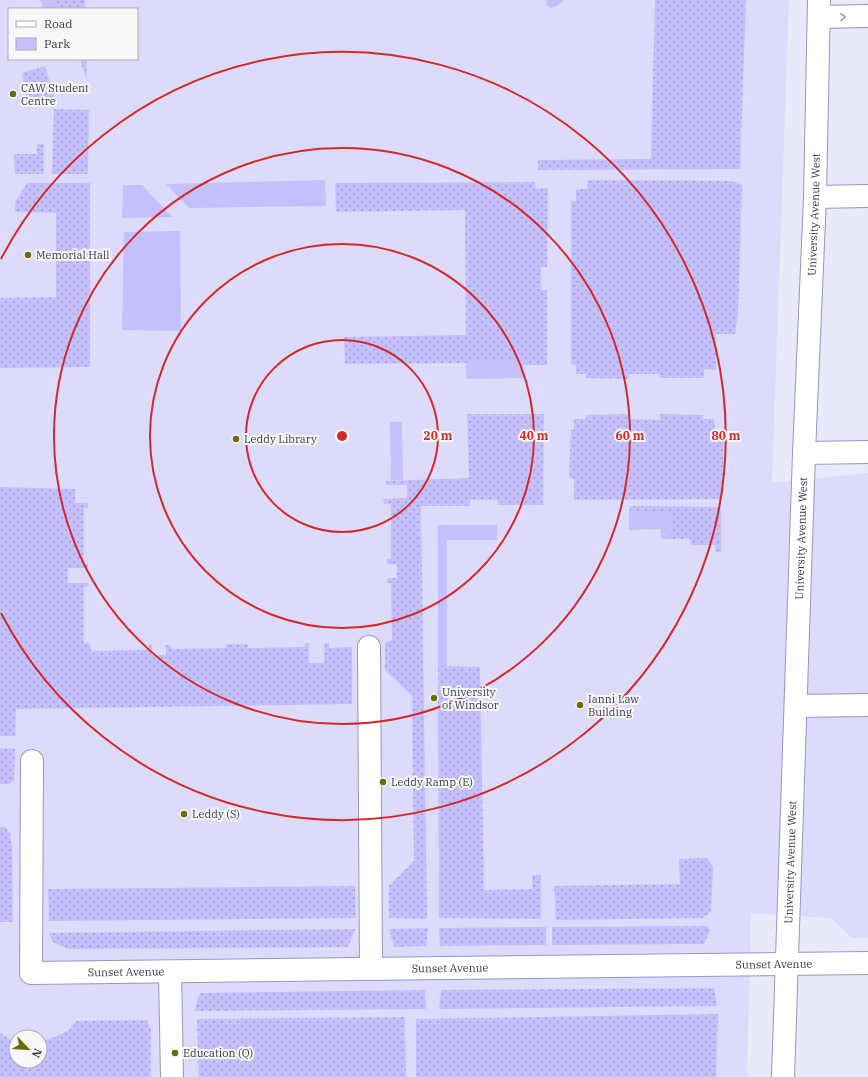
<svg xmlns="http://www.w3.org/2000/svg" width="868" height="1077" font-family="'IBM Plex Serif',serif">
<style>
.built{fill:#dcdbfb;fill-rule:evenodd}
.grass{fill:url(#grass-dots)}
.green{fill:#c4c0fe}
.lines{fill:none;stroke-linecap:round;stroke-linejoin:round}
.minor-casing{stroke:#9895c0;stroke-width:24}
.major-casing{stroke:#9895c0;stroke-width:24}
.minor{stroke:#fff;stroke-width:22}
.major{stroke:#fff;stroke-width:22}
.oneway{stroke:#9c9ca4}
.ring{fill:none;stroke:#d62828;stroke-width:2}
.poi-dot{fill:#6e6b06;stroke:#f8f8f8;stroke-width:1.5}
.labels{text-anchor:middle;dominant-baseline:central;stroke-width:4;stroke-linejoin:round;paint-order:stroke}
.poi-label{font-size:11px;fill:#39384a;stroke:#f8f8f8;text-anchor:start}
.street-label{font-size:11px;fill:#39384a;stroke:#f8f8f8}
.centre{fill:#d62828;stroke:#f8f8f8;stroke-width:2}
.ring-label{font-size:12px;text-anchor:middle;font-weight:bold;fill:#d62828;stroke:#f8f8f8;stroke-width:4;stroke-linejoin:round;paint-order:stroke}
</style>
<defs>
<pattern id="grass-dots" width="8" height="8" patternUnits="userSpaceOnUse"><rect width="8" height="8" fill="#c4c0fe"/><path d="M2 2h.1M6 6h.1" fill="none" stroke="#a09dd0" stroke-width="1.8" stroke-linecap="round"/></pattern>
</defs>
<rect width="100%" height="100%" fill="#e9e9fc"/>
<path class="built" d="M 0,0 L 789,0 L 772,483 L 868,473 L 868,938 L 852,938 L 831,918 L 751,913 L 747,1077 L 0,1077 ZM 9,9 L 137,9 L 137,59 L 9,59 ZM 16,1037 L 40,1037 L 40,1061 L 16,1061 Z"/>
<path class="grass" d="M 52,0 L 85,0 L 85,9 L 58,9 Z
M 655,0 L 746,0 L 740,169 L 538,170 L 538,160 L 651,159 Z
M 80,59 L 86,59 L 87,80 Z
M 45,66 L 55,99 L 27,101 L 22,73 Z
M 54,109 L 89,110 L 88,174 L 52,174 Z
M 37,144 L 44,144 L 44,174 L 15,174 L 14,154 L 37,154 Z
M 588,180 L 732,181 L 742,185 L 738,314 L 735,334 L 716,334 L 716,370 L 704,369 L 704,378 L 660,378 L 659,374 L 629,374 L 629,379 L 586,378 L 586,374 L 576,374 L 576,365 L 571,364 L 571,200 L 576,201 L 576,189 L 587,189 Z
M 535,182 L 536,189 L 548,188 L 547,267 L 541,267 L 541,290 L 547,290 L 547,365 L 523,365 L 523,360 L 466,360 L 466,363 L 345,364 L 344,337 L 466,335 L 465,210 L 336,212 L 335,183 Z
M 27,183 L 90,183 L 90,367 L 0,368 L 0,298 L 56,297 L 56,213 L 15,212 L 15,202 Z
M 467,414 L 544,414 L 543,505 L 498,505 L 498,500 L 470,500 L 469,506 L 421,506 L 427,919 L 389,918 L 389,886 L 414,861 L 412,696 L 385,670 L 385,643 L 392,640 L 391,583 L 387,583 L 387,578 L 397,578 L 397,565 L 387,564 L 387,559 L 391,559 L 391,504 L 384,504 L 383,499 L 407,498 L 407,485 L 386,485 L 386,481 L 469,478 Z
M 630,414 L 629,419 L 660,420 L 660,414 L 703,415 L 703,419 L 714,419 L 715,432 L 724,433 L 722,499 L 574,500 L 574,479 L 569,478 L 571,430 L 574,430 L 574,419 L 586,419 L 586,415 Z
M 0,487 L 75,489 L 75,503 L 88,503 L 88,508 L 84,508 L 84,564 L 88,564 L 88,568 L 68,568 L 68,583 L 88,583 L 89,586 L 84,587 L 84,643 L 88,643 L 91,647 L 91,651 L 148,650 L 149,645 L 152,645 L 152,655 L 166,655 L 166,645 L 171,645 L 171,649 L 226,648 L 227,644 L 248,644 L 248,648 L 304,647 L 305,643 L 309,643 L 309,663 L 324,663 L 324,643 L 329,643 L 329,648 L 352,647 L 352,704 L 16,709 L 15,736 L 0,736 Z
M 630,506 L 721,507 L 721,552 L 715,552 L 715,545 L 691,545 L 690,539 L 670,539 L 671,514 L 629,513 Z
M 438,666 L 480,667 L 484,890 L 533,889 L 532,875 L 541,875 L 541,919 L 439,918 Z
M 0,748 L 15,749 L 14,780 L 9,784 L 0,784 Z
M 0,827 L 5,827 L 10,833 L 12,847 L 13,922 L 0,922 Z
M 707,858 L 713,867 L 711,911 L 703,918 L 556,920 L 554,886 L 680,884 L 679,859 Z
M 355,886 L 356,918 L 49,921 L 48,889 Z
M 707,926 L 710,930 L 704,944 L 552,945 L 552,927 Z
M 546,927 L 546,945 L 440,946 L 439,928 Z
M 428,928 L 426,946 L 394,947 L 389,929 Z
M 355,929 L 348,947 L 68,949 L 53,942 L 49,933 Z
M 714,988 L 717,1006 L 439,1009 L 441,990 Z
M 425,990 L 426,1009 L 194,1011 L 200,993 Z
M 718,1014 L 716,1077 L 416,1077 L 416,1019 Z
M 405,1017 L 406,1077 L 199,1077 L 197,1019 Z
M 147,1020 L 151,1029 L 151,1077 L 0,1077 L 0,1033 L 11,1040 L 16,1041 L 16,1061 L 40,1061 L 40,1042 L 55,1037 L 68,1031 L 76,1021 Z"/>
<path class="green" d="M 40,0 L 52,0 L 58,9 L 41,9 L 42,5 Z
M 547,0 L 564,0 L 557,6 L 551,8 L 546,5 Z
M 325,180 L 326,206 L 189,208 L 166,184 Z
M 123,185 L 142,185 L 172,217 L 122,218 Z
M 180,231 L 181,331 L 122,330 L 124,232 Z
M 466,360 L 523,360 L 523,378 L 466,379 Z
M 390,422 L 402,422 L 403,480 L 391,480 Z
M 629,513 L 671,514 L 670,539 L 661,539 L 661,529 L 629,530 Z
M 438,525 L 497,525 L 497,540 L 447,540 L 447,666 L 438,666 Z"/>
<g class="lines">
<defs>
<g id="minor">
<path d="M 819,17 L 868,16"/>
<path d="M 815,197 L 868,196"/>
<path d="M 804,453 L 868,452"/>
<path d="M 369,647 L 371,969"/>
<path d="M 796,706 L 868,705"/>
<path id="s1" d="M 32,761 L 31,973 L 868,963"/>
<path d="M 170,972 L 172,1077"/>
</g>
<g id="major">
<path id="s2" d="M 783,1077 L 804,453 L 815,197 L 819,0"/>
</g>
</defs>
<use href="#minor" class="minor-casing"/>
<use href="#major" class="major-casing"/>
<use href="#minor" class="minor"/>
<use href="#major" class="major"/>
</g>
<defs><path id="oneway-chevron" d="M-2-3.5L2.5 0L-2 3.5" fill="none" stroke-width="1.6" stroke-linecap="round" stroke-linejoin="round"/></defs>
<use class="oneway" href="#oneway-chevron" transform="translate(843 17) rotate(-1)"/>
<g class="ring">
<circle cx="342" cy="436" r="96"/>
<circle cx="342" cy="436" r="192"/>
<circle cx="342" cy="436" r="288"/>
<path d="M1 259A384 384 0 1 1 1 613"/>
</g>
<g class="poi-dot">
<circle cx="13" cy="94" r="4"/>
<circle cx="28" cy="255" r="4"/>
<circle cx="236" cy="439" r="4"/>
<circle cx="434" cy="698" r="4"/>
<circle cx="580" cy="705" r="4"/>
<circle cx="383" cy="782" r="4"/>
<circle cx="184" cy="814" r="4"/>
<circle cx="175" cy="1053" r="4"/>
</g>
<g class="labels">
<g class="poi-label">
<text x="21" y="88">CAW Student<tspan x="21" dy="13">Centre</tspan></text>
<text x="36" y="255">Memorial Hall</text>
<text x="244" y="439">Leddy Library</text>
<text x="442" y="692">University<tspan x="442" dy="13">of Windsor</tspan></text>
<text x="588" y="699">Ianni Law<tspan x="588" dy="13">Building</tspan></text>
<text x="391" y="782">Leddy Ramp (E)</text>
<text x="192" y="814">Leddy (S)</text>
<text x="183" y="1053">Education (Q)</text>
</g>
<g class="street-label">
<text stroke="none"><textPath href="#s2" startOffset="863">University Avenue West</textPath></text>
<text stroke="none"><textPath href="#s2" startOffset="539">University Avenue West</textPath></text>
<text stroke="none"><textPath href="#s2" startOffset="215">University Avenue West</textPath></text>
<text stroke="none"><textPath href="#s1" startOffset="955">Sunset Avenue</textPath></text>
<text stroke="none"><textPath href="#s1" startOffset="631">Sunset Avenue</textPath></text>
<text stroke="none"><textPath href="#s1" startOffset="307">Sunset Avenue</textPath></text>
</g>
</g>
<circle cx="342" cy="436" r="6" class="centre"/>
<g class="ring-label">
<text x="438" y="440">20 m</text>
<text x="534" y="440">40 m</text>
<text x="630" y="440">60 m</text>
<text x="726" y="440">80 m</text>
</g>
<rect x="8" y="8" width="130" height="52" fill="#f8f8f8" stroke="#acabb2"/>
<rect x="16" y="21" width="20" height="6" fill="#ffffff" stroke="#acabb2"/>
<text x="44" y="28" font-size="12" fill="#39384a">Road</text>
<rect x="16" y="38" width="20" height="12" fill="#c4c0fe" stroke="#acabb2"/>
<text x="44" y="48" font-size="12" fill="#39384a">Park</text>
<g transform="translate(28 1049) rotate(115)"><circle r="19" fill="#f8f8f8" stroke="#acabb2"/>
<path d="M0-3L7 15L0 10L-7 15Z" fill="#6e6b06"/>
<text y="-6" font-size="11" font-weight="bold" text-anchor="middle" fill="#39384a">N</text>
</g>
</svg>
